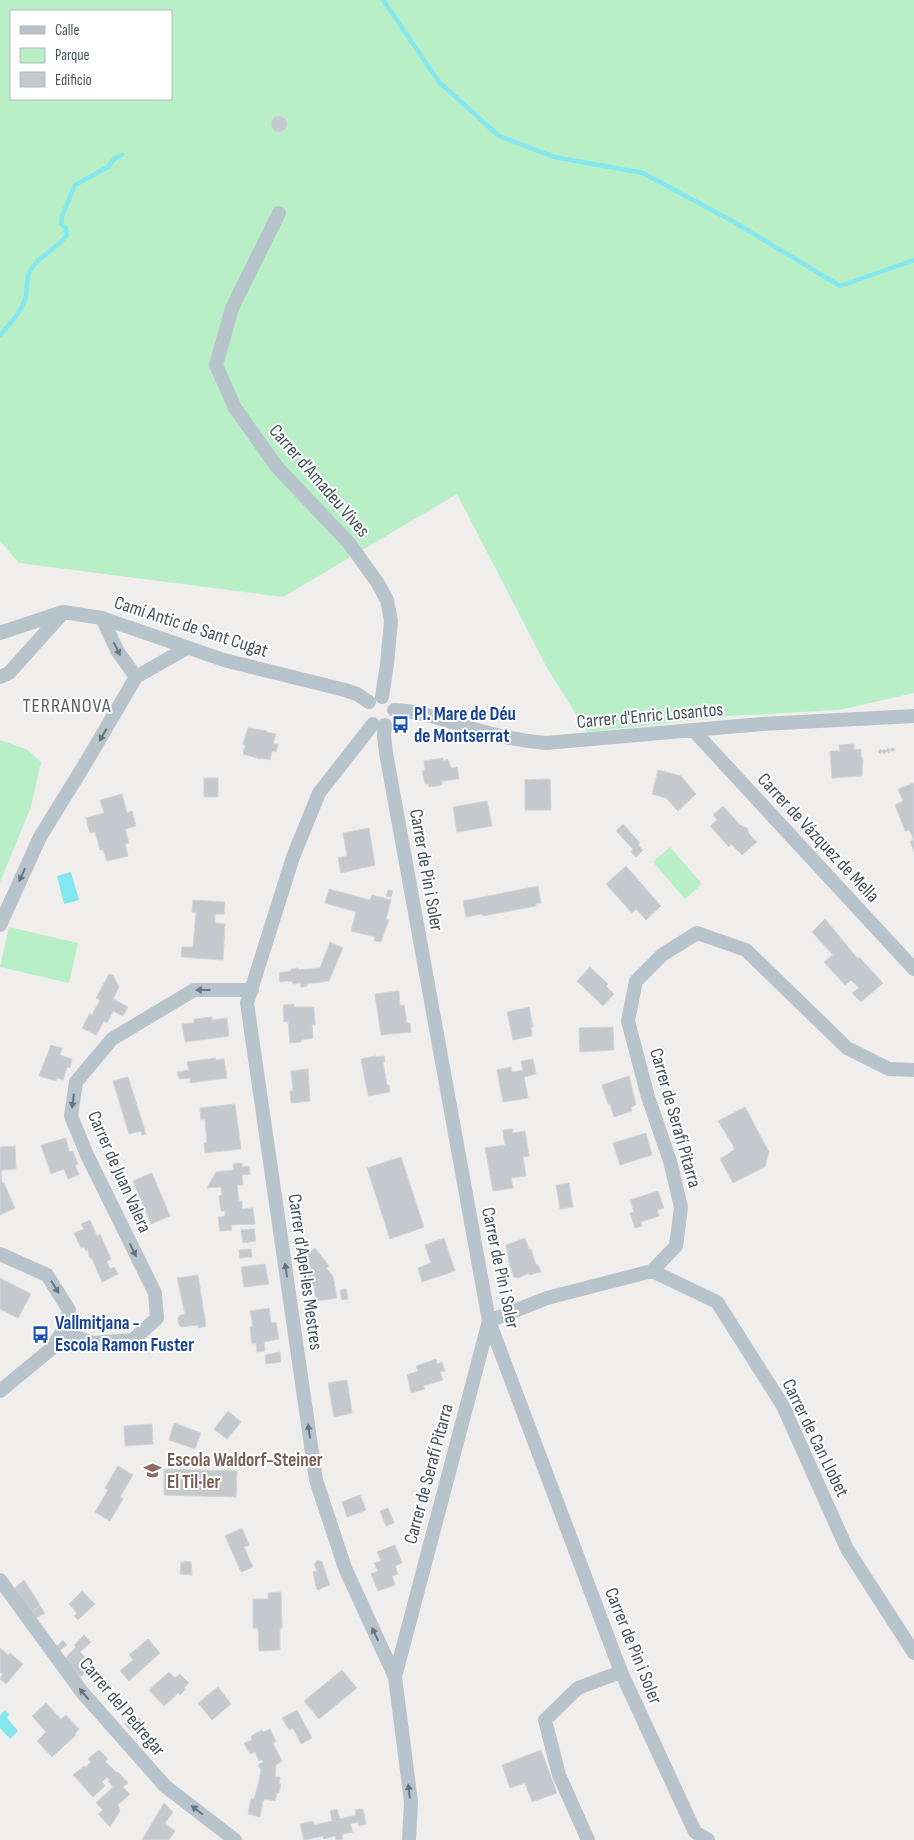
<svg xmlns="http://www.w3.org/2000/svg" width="914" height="1840" font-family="'Sofia Sans Condensed',sans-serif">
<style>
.green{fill:#b9efc6;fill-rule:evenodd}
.water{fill:#85e7ee}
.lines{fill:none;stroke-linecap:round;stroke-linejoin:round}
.stream{stroke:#85e7ee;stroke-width:4.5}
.building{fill:#c4c9cd;stroke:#d1d4d9}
.minor{stroke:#b8c4cb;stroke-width:14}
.oneway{fill:#68757d}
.labels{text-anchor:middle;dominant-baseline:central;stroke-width:4;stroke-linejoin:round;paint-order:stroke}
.street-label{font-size:19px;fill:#45535b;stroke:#fff}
.transit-label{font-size:19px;font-weight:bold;fill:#164399;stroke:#fff;text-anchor:start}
.education-label{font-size:19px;font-weight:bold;fill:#785e54;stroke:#fff;text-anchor:start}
.neighbourhood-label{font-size:20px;letter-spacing:1px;fill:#595f62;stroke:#fff}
</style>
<rect width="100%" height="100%" fill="#f0eded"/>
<path class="green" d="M 0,0 L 914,0 L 914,693 L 839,710 L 730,716 L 587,732 L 546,666 L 457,494 L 283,597 L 19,563 L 0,541 ZM 11,11 L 171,11 L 171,99 L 11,99 Z
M 0,740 L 26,749 L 41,762 L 31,807 L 0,882 Z
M 670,847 L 702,884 L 685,899 L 653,862 Z
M 9,927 L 78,943 L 69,983 L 0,967 Z"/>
<path class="water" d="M 71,872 L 79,900 L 64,904 L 57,876 Z
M 5,1710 L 9,1714 L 7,1718 L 18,1731 L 10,1739 L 0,1728 L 0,1715 Z"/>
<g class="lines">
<path class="stream" d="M 383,0 L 439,82 L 499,136 L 554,157 L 643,173 L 734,222 L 840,286 L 914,260
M 0,335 C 10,323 22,312 26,296 C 27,289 26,280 29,273 C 37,256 56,250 67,235 L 66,228 L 61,224 L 62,216 L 75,185 L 108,167 L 115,158 L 122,155"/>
</g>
<path class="building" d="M271 124a8 8 0 1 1 16 0a8 8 0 1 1-16 0Z
M 248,728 L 267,731 L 266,732 L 276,734 L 273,744 L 278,744 L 276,752 L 272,751 L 270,760 L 261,758 L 260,759 L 243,754 L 245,745 L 243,744 Z
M 854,744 L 854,750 L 861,749 L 861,757 L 863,758 L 862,776 L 832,778 L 830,751 L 840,751 L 839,745 Z
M 888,748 L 891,750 L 892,748 L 895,749 L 893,752 L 890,750 L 889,753 L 886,751 L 884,754 L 882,751 L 880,754 L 878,752 L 880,749 L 882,751 L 884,749 L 886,751 Z
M 443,758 L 444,761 L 447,759 L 449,762 L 451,768 L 457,767 L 459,779 L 442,781 L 442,785 L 429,787 L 428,784 L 425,784 L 422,771 L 425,770 L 424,761 Z
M 658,770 L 681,776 L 696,794 L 678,811 L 666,798 L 652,794 Z
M 204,778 L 218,778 L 218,797 L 204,797 Z
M 550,779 L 551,810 L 525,810 L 525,780 Z
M 914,783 L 914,840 L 909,830 L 905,831 L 895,805 L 903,801 L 898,789 Z
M 122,794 L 127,813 L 132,811 L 136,826 L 125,829 L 129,843 L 125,844 L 128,856 L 107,861 L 103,850 L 100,850 L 95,832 L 90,833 L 86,818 L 104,813 L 100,800 Z
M 487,801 L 492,826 L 457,832 L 453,807 Z
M 723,806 L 740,825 L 747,828 L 749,834 L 757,842 L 742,855 L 731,844 L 729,847 L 710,826 L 717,820 L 713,815 Z
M 623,824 L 640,843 L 638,845 L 643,850 L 636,857 L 631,852 L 633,849 L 616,831 Z
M 369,828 L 375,865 L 341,873 L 338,858 L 347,856 L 343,833 Z
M 914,840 L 914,852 L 910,841 Z
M 626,866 L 661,906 L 646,920 L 636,909 L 632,913 L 606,884 Z
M 538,886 L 541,903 L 535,904 L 536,906 L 483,916 L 482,914 L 466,917 L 463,901 Z
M 329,889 L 370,900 L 372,895 L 391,900 L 386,919 L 389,920 L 381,942 L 374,941 L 375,937 L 351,931 L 356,912 L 325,903 Z
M 388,890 L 393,891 L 391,897 L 386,896 Z
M 193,900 L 225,902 L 224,914 L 215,914 L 215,923 L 225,924 L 223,960 L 181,957 L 182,947 L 193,947 L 196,912 L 192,912 Z
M 825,919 L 858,959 L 859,957 L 883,983 L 861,1002 L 852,993 L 859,988 L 851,980 L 845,985 L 824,962 L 833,955 L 812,932 Z
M 330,942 L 343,948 L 329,981 L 307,984 L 307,986 L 301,987 L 300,983 L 293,984 L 292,981 L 280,982 L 279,973 L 291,971 L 291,969 L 298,968 L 299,970 L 320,968 Z
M 590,967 L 608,984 L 606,986 L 614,994 L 603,1006 L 577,981 Z
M 109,974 L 113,975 L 119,987 L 113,999 L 128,1007 L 123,1016 L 113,1011 L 107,1023 L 104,1021 L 96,1035 L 82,1028 L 90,1013 L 92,1015 L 100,1000 L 96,998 Z
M 399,991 L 400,1006 L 404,1005 L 407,1023 L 410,1023 L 411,1032 L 381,1035 L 375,994 Z
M 294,1004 L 294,1007 L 314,1007 L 315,1025 L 312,1025 L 313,1038 L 301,1040 L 301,1042 L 290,1043 L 288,1021 L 284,1022 L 283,1005 Z
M 529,1007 L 533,1027 L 531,1027 L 532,1036 L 513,1040 L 507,1012 Z
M 212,1017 L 212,1020 L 227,1018 L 229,1036 L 185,1042 L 182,1024 L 194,1023 L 194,1019 Z
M 613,1027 L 614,1050 L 580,1052 L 579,1028 Z
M 51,1045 L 62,1048 L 60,1055 L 72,1059 L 70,1068 L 67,1067 L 63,1080 L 57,1078 L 56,1081 L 39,1076 Z
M 376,1056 L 376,1057 L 384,1056 L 385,1062 L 383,1062 L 387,1085 L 389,1085 L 390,1092 L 368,1096 L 361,1059 Z
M 215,1058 L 216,1060 L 224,1059 L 227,1078 L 190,1083 L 190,1078 L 179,1079 L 177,1072 L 189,1070 L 187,1062 Z
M 533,1059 L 536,1074 L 524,1077 L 528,1098 L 503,1102 L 497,1070 L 511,1067 L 512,1072 L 523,1070 L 521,1061 Z
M 308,1069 L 310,1101 L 291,1103 L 290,1091 L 293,1091 L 291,1071 Z
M 629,1076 L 636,1105 L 631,1107 L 632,1111 L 614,1117 L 610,1104 L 608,1104 L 602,1085 Z
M 128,1077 L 146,1134 L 142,1135 L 141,1131 L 129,1134 L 113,1081 Z
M 235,1104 L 241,1149 L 205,1153 L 204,1143 L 207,1142 L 205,1119 L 201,1120 L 200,1108 Z
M 745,1107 L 769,1152 L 765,1167 L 733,1183 L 720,1159 L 734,1150 L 734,1147 L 718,1121 Z
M 512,1129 L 513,1133 L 525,1131 L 529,1156 L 523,1157 L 526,1176 L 511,1178 L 513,1188 L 493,1191 L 485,1148 L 505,1145 L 503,1130 Z
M 646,1133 L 652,1155 L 620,1165 L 613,1143 Z
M 66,1138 L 69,1152 L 73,1151 L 78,1164 L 75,1165 L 79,1175 L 68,1179 L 64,1169 L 51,1174 L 41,1145 Z
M 15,1146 L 16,1169 L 1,1170 L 2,1183 L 4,1183 L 15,1208 L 0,1215 L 0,1147 Z
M 401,1157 L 424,1227 L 390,1239 L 367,1168 Z
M 242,1163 L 242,1167 L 249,1166 L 250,1174 L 242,1175 L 243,1185 L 237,1185 L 239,1201 L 242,1201 L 242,1209 L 253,1208 L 255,1224 L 231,1225 L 232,1230 L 220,1231 L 218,1217 L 225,1216 L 225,1211 L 221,1211 L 219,1196 L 222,1195 L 221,1187 L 207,1188 L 216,1172 L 234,1170 L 233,1164 Z
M 152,1173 L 170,1216 L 151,1224 L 133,1181 Z
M 569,1183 L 573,1207 L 560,1209 L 556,1185 Z
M 658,1191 L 664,1208 L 657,1210 L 659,1216 L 641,1222 L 642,1226 L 635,1228 L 630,1213 L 634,1212 L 630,1200 Z
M 90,1220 L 97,1236 L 100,1234 L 111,1259 L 107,1261 L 110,1269 L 114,1267 L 118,1274 L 102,1282 L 92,1259 L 89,1257 L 88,1250 L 86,1251 L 84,1247 L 81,1248 L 74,1233 L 84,1229 L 81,1224 Z
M 254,1229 L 256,1241 L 243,1243 L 241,1230 Z
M 444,1238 L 455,1271 L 422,1282 L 418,1268 L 431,1263 L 425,1245 Z
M 525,1238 L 529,1250 L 531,1249 L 536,1265 L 538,1264 L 541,1272 L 529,1275 L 529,1273 L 519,1278 L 514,1277 L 508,1260 L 509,1260 L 506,1245 Z
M 315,1248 L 329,1266 L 326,1268 L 333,1276 L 337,1298 L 316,1301 L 314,1286 L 305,1276 L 310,1272 L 300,1260 Z
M 251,1249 L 252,1257 L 240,1258 L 239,1250 Z
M 265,1264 L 269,1284 L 244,1287 L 241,1267 Z
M 198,1275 L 206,1326 L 198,1328 L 198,1325 L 181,1327 L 178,1323 L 178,1318 L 180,1315 L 185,1314 L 177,1278 Z
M 0,1278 L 31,1294 L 18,1318 L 0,1309 Z
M 346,1289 L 348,1299 L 342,1300 L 340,1290 Z
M 269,1308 L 271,1323 L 276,1322 L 279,1339 L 264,1342 L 265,1351 L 257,1352 L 256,1343 L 252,1344 L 250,1327 L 253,1326 L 250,1311 Z
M 280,1352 L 281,1362 L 266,1364 L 265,1355 Z
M 436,1359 L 437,1364 L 442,1362 L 445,1371 L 440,1372 L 443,1380 L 423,1386 L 425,1389 L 411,1393 L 407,1375 L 418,1371 L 416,1366 Z
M 347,1380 L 352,1413 L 334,1417 L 328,1383 Z
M 228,1411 L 241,1422 L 227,1439 L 214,1429 Z
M 174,1423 L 201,1433 L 195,1449 L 169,1440 Z
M 152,1424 L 153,1444 L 125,1446 L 124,1426 Z
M 118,1466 L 133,1475 L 120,1497 L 123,1499 L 110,1521 L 95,1512 L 108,1490 L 105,1488 Z
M 164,1469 L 237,1471 L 236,1497 L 164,1495 Z
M 360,1495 L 366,1510 L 347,1517 L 342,1502 Z
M 388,1508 L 394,1523 L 386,1526 L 380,1511 Z
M 242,1528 L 249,1545 L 244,1547 L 253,1567 L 241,1572 L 225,1536 Z
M 395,1545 L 402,1563 L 395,1566 L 398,1574 L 392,1576 L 395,1585 L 378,1591 L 371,1574 L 378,1571 L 374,1563 L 381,1561 L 377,1552 Z
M 318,1560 L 322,1562 L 330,1585 L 317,1590 L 313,1572 L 317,1571 L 314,1564 Z
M 184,1561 L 191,1562 L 192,1575 L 180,1574 L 181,1562 L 184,1563 Z
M 24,1580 L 40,1605 L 31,1613 L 15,1588 Z
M 82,1591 L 95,1604 L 78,1620 L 74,1616 L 77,1613 L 69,1604 Z
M 281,1592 L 282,1628 L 280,1628 L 280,1650 L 259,1651 L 258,1628 L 253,1628 L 253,1599 L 268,1599 L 268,1593 Z
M 40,1606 L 45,1613 L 35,1619 L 31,1613 Z
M 84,1635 L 91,1642 L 80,1652 L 93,1666 L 81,1677 L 64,1659 L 76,1647 L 74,1645 Z
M 148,1639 L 160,1653 L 129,1681 L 120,1671 L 133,1660 L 129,1655 Z
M 63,1640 L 67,1645 L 58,1652 L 55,1648 Z
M 0,1648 L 8,1655 L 10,1653 L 23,1664 L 6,1684 L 0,1679 L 3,1674 L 0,1672 Z
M 342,1670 L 357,1688 L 319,1719 L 304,1701 Z
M 169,1672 L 175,1678 L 180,1674 L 189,1683 L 184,1688 L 186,1689 L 180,1695 L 178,1693 L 164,1706 L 149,1690 Z
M 218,1687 L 231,1704 L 212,1720 L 198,1703 Z
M 46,1703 L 61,1719 L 66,1715 L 79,1729 L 75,1734 L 76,1735 L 52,1757 L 37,1741 L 46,1732 L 32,1716 Z
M 297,1710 L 312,1738 L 301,1744 L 293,1728 L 289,1730 L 282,1718 Z
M 135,1714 L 142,1721 L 131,1731 L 124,1724 Z
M 270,1729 L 276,1741 L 273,1743 L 282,1761 L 276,1765 L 275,1776 L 280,1777 L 279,1784 L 281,1784 L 279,1793 L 277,1793 L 275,1801 L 265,1799 L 263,1801 L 260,1817 L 248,1814 L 251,1798 L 254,1799 L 258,1785 L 261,1770 L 258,1765 L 263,1762 L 262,1760 L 259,1761 L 255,1752 L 250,1754 L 244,1743 L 252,1740 L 251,1736 L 262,1730 L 263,1732 Z
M 99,1750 L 108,1759 L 105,1761 L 117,1773 L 118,1772 L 128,1783 L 123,1787 L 130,1794 L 118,1805 L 120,1811 L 110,1827 L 98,1814 L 103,1810 L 96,1803 L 113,1787 L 108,1781 L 110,1780 L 107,1777 L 102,1782 L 105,1786 L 93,1797 L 73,1775 L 84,1766 L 86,1767 L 91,1762 L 88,1759 Z
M 541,1750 L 557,1793 L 532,1802 L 525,1783 L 510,1788 L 502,1765 Z
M 164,1803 L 173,1812 L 165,1823 L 175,1831 L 169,1840 L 142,1840 Z
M 337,1809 L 340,1819 L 356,1815 L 355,1810 L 363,1809 L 366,1824 L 359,1826 L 358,1822 L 350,1824 L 353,1832 L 342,1834 L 343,1839 L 338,1840 L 336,1840 L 335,1836 L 324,1839 L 323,1836 L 304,1840 L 300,1824 L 313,1821 L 314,1825 L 332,1821 L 330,1811 Z"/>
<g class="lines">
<path class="minor" d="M 279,213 L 232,308 L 216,365 L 235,408 L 277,467 L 349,543 L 377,582 L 387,600 L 391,621 L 387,664 L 382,697
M 102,618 L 118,652 L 136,677
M 0,633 L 63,612 L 102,618 L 224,660 L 345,690 L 357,694 L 369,702
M 0,677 L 9,673 L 62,614
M 394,710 C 423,711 450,722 477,730 C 500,737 522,741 546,743 L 762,724 L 914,716
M 373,724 L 319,793 L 293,857 L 247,1003 L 316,1480 L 345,1568 L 395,1677 L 411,1802 L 409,1840
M 385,725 L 384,736 L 386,753 L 489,1321 L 621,1672 L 695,1832 L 708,1840
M 694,731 L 914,969
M 0,925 L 40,837 L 85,764 L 136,677 L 187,648
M 0,1254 L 47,1275 L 69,1310 L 62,1332 L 51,1349 L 0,1391
M 652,1271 L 717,1302 L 783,1406 L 847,1549 L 914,1653
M 62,1332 L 93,1343 L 133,1340 L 157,1318 L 155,1293 L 87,1155 L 71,1116 L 76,1082 L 112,1039 L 194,990 L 252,990
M 0,1580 L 82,1692 L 165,1786 L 235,1840
M 395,1677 L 489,1321 L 547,1298 L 652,1271 L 676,1246 L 681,1207 L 670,1161 L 648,1097 L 628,1021 L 636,981 L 662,955 L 697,933 L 746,950 L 847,1048 L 889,1069 L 914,1070
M 588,1840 L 559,1775 L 545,1720 L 578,1688 L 621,1672"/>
</g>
<defs><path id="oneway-solid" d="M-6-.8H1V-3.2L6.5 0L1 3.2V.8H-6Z" transform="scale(1.25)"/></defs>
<g class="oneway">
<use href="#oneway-solid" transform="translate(117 649) rotate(63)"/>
<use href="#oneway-solid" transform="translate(103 735) rotate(120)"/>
<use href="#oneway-solid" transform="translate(22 875) rotate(114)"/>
<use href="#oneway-solid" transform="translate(203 990) rotate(-180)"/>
<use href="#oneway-solid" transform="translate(73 1101) rotate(98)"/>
<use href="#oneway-solid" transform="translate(133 1250) rotate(64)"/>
<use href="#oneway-solid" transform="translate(286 1270) rotate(-98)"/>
<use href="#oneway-solid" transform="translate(55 1287) rotate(58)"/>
<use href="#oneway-solid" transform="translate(309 1431) rotate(-98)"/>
<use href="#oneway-solid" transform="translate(375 1634) rotate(-115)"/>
<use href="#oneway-solid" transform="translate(84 1694) rotate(-130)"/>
<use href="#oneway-solid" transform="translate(409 1791) rotate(-97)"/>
<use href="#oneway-solid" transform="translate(197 1810) rotate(-142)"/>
</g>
<defs>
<symbol id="bus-bare" viewBox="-9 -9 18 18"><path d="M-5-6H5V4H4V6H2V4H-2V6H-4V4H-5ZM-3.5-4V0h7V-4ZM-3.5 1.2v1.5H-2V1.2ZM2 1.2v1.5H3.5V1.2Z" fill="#1a4fb4" stroke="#fff" stroke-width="2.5" paint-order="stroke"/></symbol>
<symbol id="school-bare" viewBox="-9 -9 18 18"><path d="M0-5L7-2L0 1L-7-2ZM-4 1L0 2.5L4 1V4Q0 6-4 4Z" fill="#8d6e63" stroke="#fff" stroke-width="2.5" paint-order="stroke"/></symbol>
</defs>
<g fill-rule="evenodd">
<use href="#bus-bare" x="388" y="712" width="25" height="25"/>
<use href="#bus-bare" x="28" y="1322" width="25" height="25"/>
<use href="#school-bare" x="140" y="1458" width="25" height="25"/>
</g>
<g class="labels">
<g class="street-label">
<text transform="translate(319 481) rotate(49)">Carrer d'Amadeu Vives</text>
<text transform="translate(191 627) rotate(18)">Camí Antic de Sant Cugat</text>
<text transform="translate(650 716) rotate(-5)">Carrer d'Enric Losantos</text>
<text transform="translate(818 838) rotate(47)">Carrer de Vázquez de Mella</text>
<text transform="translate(426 870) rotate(80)">Carrer de Pin i Soler</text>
<text transform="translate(675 1118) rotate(74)">Carrer de Serafí Pitarra</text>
<text transform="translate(119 1172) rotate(66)">Carrer de Juan Valera</text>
<text transform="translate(500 1268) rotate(78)">Carrer de Pin i Soler</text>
<text transform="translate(305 1272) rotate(82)">Carrer d'Apel·les Mestres</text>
<text transform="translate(815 1438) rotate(64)">Carrer de Can Llobet</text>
<text transform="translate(429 1474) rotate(-75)">Carrer de Serafí Pitarra</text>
<text transform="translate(633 1646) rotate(68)">Carrer de Pin i Soler</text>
<text transform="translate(122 1707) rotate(50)">Carrer del Pedregar</text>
</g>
<g class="transit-label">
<text x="414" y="714">Pl. Mare de Déu<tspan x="414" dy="22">de Montserrat</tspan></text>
<text x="55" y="1323">Vallmitjana -<tspan x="55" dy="22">Escola Ramon Fuster</tspan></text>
</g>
<g class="education-label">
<text x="167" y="1460">Escola Waldorf-Steiner<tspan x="167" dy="22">El Til·ler</tspan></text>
</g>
<g class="neighbourhood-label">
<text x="67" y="706">TERRANOVA</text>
</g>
</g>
<rect x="10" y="10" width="162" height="90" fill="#ffffff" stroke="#b5babd"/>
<rect x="20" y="26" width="25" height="8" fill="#b8c4cb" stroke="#b5babd"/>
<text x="55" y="35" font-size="15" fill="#45535b">Calle</text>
<rect x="20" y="48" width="25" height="15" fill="#b9efc6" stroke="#b5babd"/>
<text x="55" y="60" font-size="15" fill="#45535b">Parque</text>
<rect x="20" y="72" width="25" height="15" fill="#c4c9cd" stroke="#b5babd"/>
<text x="55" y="85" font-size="15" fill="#45535b">Edificio</text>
</svg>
